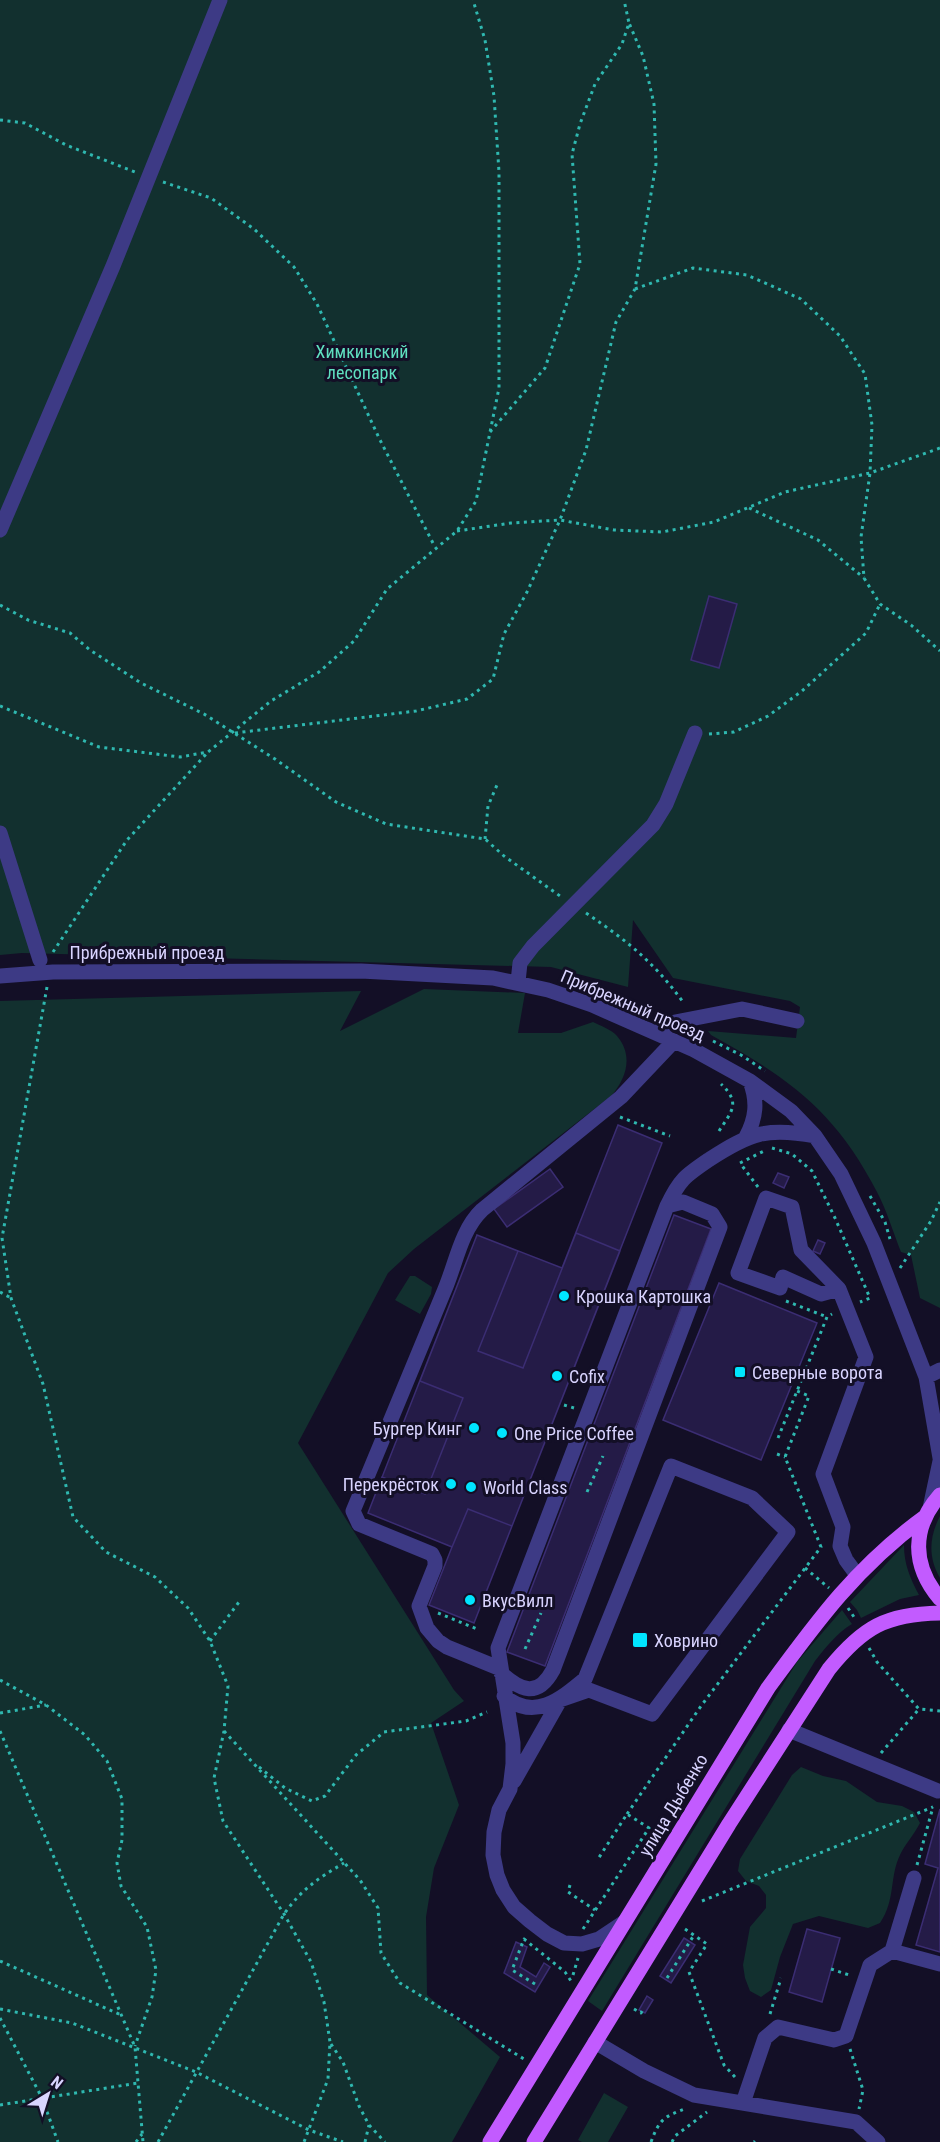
<svg xmlns="http://www.w3.org/2000/svg" width="940" height="2142" font-family="'Roboto Condensed',sans-serif">
<style>
.green{fill:#12302f}
.building{fill:#241b47;stroke:#3b2d73;stroke-width:1.5}
.lines{fill:none;stroke-linecap:round;stroke-linejoin:round}
.path{stroke:#2fb8b0;stroke-width:3;stroke-dasharray:3 4.5;stroke-linecap:butt}
.minor{stroke:#3d3a85;stroke-width:15}
.major{stroke:#c25bff;stroke-width:15}
.poi-dot{fill:#00e5ff;stroke:#130f26;stroke-width:2}
.labels{text-anchor:middle;dominant-baseline:central;stroke-width:6;stroke-linejoin:round;paint-order:stroke}
.park-label{font-size:18px;fill:#5fe0c0;stroke:#130f26}
.street-label{font-size:18px;fill:#d9d4ff;stroke:#130f26}
.poi-label{font-size:18px;fill:#d9d4ff;stroke:#130f26;text-anchor:start}
</style>
<rect width="100%" height="100%" fill="#130f26"/>
<path class="green" d="M 0,0 L 940,0 L 940,1308 L 920,1298 L 911,1255 L 901,1252 C 893,1232 887,1211 877,1192 C 835,1111 789,1078 711,1035 L 708,1031 L 796,1038 L 800,1007 L 790,1001 L 673,978 L 633,920 L 628,987 L 551,967 L 22,953 L 0,955 Z
M 424,989 L 525,993 L 518,1033 L 561,1033 L 593,1022 C 601,1026 612,1030 617,1036 C 634,1056 626,1079 611,1096 L 414,1249 L 388,1273 L 298,1443 L 454,1690 L 464,1701 L 431,1723 L 459,1805 L 434,1868 L 426,1917 L 427,1995 L 500,2057 L 452,2142 L 0,2142 L 0,1001 L 361,991 L 340,1031 Z
M 410,1276 L 415,1276 L 432,1287 L 431,1294 L 420,1314 L 395,1300 Z
M 940,1516 L 940,1578 C 928,1558 929,1537 940,1516 Z
M 904,1545 C 904,1564 910,1578 919,1595 L 900,1599 L 861,1618 L 857,1610 L 850,1602 Z
M 842,1610 L 852,1624 C 837,1633 826,1647 815,1661 L 602,2011 L 588,2001 L 797,1662 Z
M 801,1767 L 823,1776 L 846,1781 L 877,1802 L 902,1806 L 914,1812 L 920,1823 C 914,1835 905,1844 900,1855 C 889,1878 896,1899 880,1923 L 868,1928 L 819,1916 L 793,1924 L 780,1957 L 771,1990 L 761,1997 L 750,1991 L 745,1978 L 743,1965 L 750,1927 L 766,1908 L 766,1895 L 759,1886 L 746,1881 L 738,1871 L 740,1859 L 792,1775 Z
M 604,2093 L 628,2107 L 608,2142 L 582,2142 L 578,2140 Z"/>
<path class="building" d="M 709,596 L 737,604 L 719,668 L 691,660 Z
M 618,1125 L 662,1143 L 474,1623 L 429,1605 L 452,1547 L 368,1513 L 477,1235 L 562,1268 Z
M 550,1169 L 563,1187 L 507,1227 L 494,1209 Z
M 778,1173 L 789,1177 L 784,1188 L 773,1183 Z
M 674,1215 L 711,1229 L 545,1666 L 507,1652 Z
M 576,1233 L 620,1251 L 512,1526 L 468,1509 L 452,1547 L 368,1513 L 382,1477 L 425,1494 L 463,1398 L 420,1381 L 477,1235 L 518,1251 L 478,1351 L 523,1368 Z
M 818,1240 L 825,1243 L 820,1254 L 813,1251 Z
M 719,1283 L 817,1323 L 761,1460 L 663,1420 Z
M 940,1809 L 940,1952 L 916,1945 L 938,1868 L 925,1864 Z
M 807,1929 L 840,1938 L 822,2002 L 789,1992 Z
M 684,1938 L 695,1945 L 671,1983 L 660,1976 Z
M 516,1942 L 527,1947 L 520,1967 L 536,1977 L 544,1963 L 550,1967 L 535,1992 L 504,1973 Z
M 647,1996 L 653,2000 L 645,2013 L 639,2010 Z"/>
<g class="lines">
<path class="path" d="M 0,120 L 25,123 L 66,145 L 135,172
M 163,182 L 211,198 L 254,229 L 294,267 L 317,304 L 379,438 L 435,547
M 635,289 L 693,268 L 747,275 L 801,299 L 840,336 L 865,374 L 872,425 L 870,473 L 861,537 L 864,578 L 880,604 L 911,625 L 940,651
M 490,432 L 545,368 L 580,264 L 572,154 L 580,124 L 595,84 L 622,44 L 629,23 L 624,0
M 749,508 L 818,540 L 864,578
M 457,531 L 511,523 L 560,520 L 614,530 L 662,532 L 714,522 L 785,492 L 870,473 L 940,448
M 0,605 L 28,620 L 70,633 L 90,650 L 141,683 L 204,714 L 275,759 L 336,802 L 386,824 L 485,839 L 504,856 L 560,896
M 0,706 L 99,747 L 180,757 L 208,752 L 271,701 L 319,672 L 354,641 L 387,589 L 457,531 L 476,501 L 499,388 L 499,172 L 494,96 L 485,40 L 473,0
M 235,733 L 416,711 L 467,699 L 493,679 L 504,634 L 527,592 L 560,520 L 586,450 L 616,322 L 635,289 L 656,164 L 654,104 L 643,56 L 629,23
M 709,734 L 734,732 L 768,716 L 802,691 L 866,633 L 880,604
M 485,839 L 488,806 L 497,785
M 586,913 C 626,940 654,962 683,1002
M 53,952 L 127,840 L 208,752
M 47,987 L 2,1238 L 11,1298 L 43,1384 L 73,1517 L 106,1552 L 155,1577 L 188,1608 L 210,1641 L 228,1686 L 224,1731 L 214,1778 L 223,1821 L 284,1914 L 311,1962 L 324,2002 L 330,2042 L 328,2079 L 304,2142
M 713,1041 L 741,1055 L 765,1071
M 620,1117 L 670,1136
M 719,1131 C 732,1111 741,1103 721,1084
M 772,1148 L 792,1154 L 812,1171 L 835,1218 L 870,1298 L 860,1302
M 758,1187 L 740,1163 L 766,1150
M 870,1196 L 885,1222 L 890,1239
M 900,1268 L 931,1221 L 940,1202
M 0,1292 L 11,1298
M 786,1301 L 827,1317
M 564,1405 L 574,1408
M 778,1438 L 827,1317 L 832,1314
M 777,1454 L 785,1457
M 587,1492 L 603,1456
M 805,1568 L 829,1588
M 848,1608 L 856,1620
M 438,1613 L 477,1629
M 210,1641 L 239,1602
M 869,1648 L 877,1662 L 919,1709 L 940,1711
M 525,1649 L 541,1613
M 0,1680 L 46,1705 L 85,1735 L 107,1761 L 122,1799 L 122,1840 L 117,1863 L 121,1886 L 147,1927 L 156,1970 L 152,1997 L 135,2046
M 0,1713 L 46,1705
M 0,1731 L 135,2047 L 143,2142
M 224,1731 L 360,1880 L 378,1908 L 381,1953 L 400,1983 L 524,2059
M 881,1753 L 919,1709
M 259,1767 L 285,1788 L 312,1801 L 325,1796 L 356,1755 L 384,1732 L 466,1721 L 487,1712
M 627,1814 L 701,1706 L 821,1547 L 785,1457 L 809,1396 L 797,1391
M 917,1865 L 933,1807
M 570,1885 L 568,1892 L 595,1910
M 702,1901 L 933,1807
M 583,1929 L 649,1828 L 627,1814 L 598,1859
M 685,1929 L 707,1944 L 689,1972 L 724,2065 L 735,2077
M 0,1961 L 121,2015
M 831,1969 L 852,1976
M 573,1975 L 578,1958
M 667,1978 L 694,1935
M 535,1984 L 512,1970 L 524,1939 L 565,1972 L 571,1981
M 0,2009 L 72,2023 L 196,2072 L 309,2130 L 343,2142
M 634,2009 L 641,2013 L 642,2011
M 770,2014 L 781,1978
M 0,2018 L 42,2098 L 58,2142
M 331,2044 L 343,2062 L 359,2106 L 369,2125 L 385,2142
M 850,2049 L 863,2090 L 859,2109
M 0,2105 L 138,2083
M 136,2142 L 142,2134
M 158,2142 L 284,1914 C 302,1889 317,1879 344,1863
M 365,2142 L 369,2125
M 651,2142 C 660,2118 664,2117 687,2108
M 672,2142 L 675,2136 L 707,2112
M 754,2142 L 755,2141"/>
<path class="minor" d="M 0,530 L 113,266 L 220,0
M 0,833 L 40,960
M 0,976 L 53,972 L 361,971 L 493,978 L 548,990 L 592,1005 L 694,1050 L 750,1081 L 791,1111 L 815,1136 L 841,1174 L 874,1243 L 926,1377 L 940,1458
M 518,982 L 520,963 L 533,946 L 653,825 L 666,804 L 695,733
M 653,1031 L 675,1022 L 742,1009 L 797,1021
M 746,1137 C 756,1118 758,1102 750,1081
M 839,1289 L 821,1294 L 783,1277 L 780,1288 L 738,1273 L 766,1198 L 792,1207 L 801,1250 L 839,1289 L 866,1357 L 823,1474 L 843,1527 L 840,1546 L 846,1560 L 857,1575
M 926,1377 L 940,1370
M 930,1508 L 940,1461
M 501,1669 L 447,1647 L 438,1641 L 427,1628 L 419,1606 L 435,1566 L 435,1560 L 432,1554 L 359,1524 L 353,1511 C 384,1437 414,1363 445,1289 C 456,1263 461,1230 482,1210 L 621,1097 L 674,1041
M 501,1673 C 521,1691 538,1698 553,1670 L 720,1227 L 712,1214 L 683,1202 L 667,1206
M 504,1696 C 534,1722 561,1699 585,1679 L 671,1466 L 752,1498 L 788,1532 L 652,1714 L 589,1690 L 560,1700 L 514,1781
M 789,1730 L 938,1791
M 623,1923 L 599,1939 L 582,1944 L 564,1943 L 547,1934 L 530,1921 L 514,1907 L 503,1890 L 497,1875 L 493,1855 L 494,1832 L 499,1810 L 510,1789 L 513,1764 L 513,1743 L 498,1648 L 667,1206 C 680,1179 685,1176 710,1159 C 750,1133 767,1127 815,1136
M 892,1951 L 940,1964
M 595,2042 L 644,2071 L 694,2095 L 856,2122 L 878,2142
M 743,2103 L 765,2038 L 778,2027 L 834,2040 L 846,2036 L 870,1965 L 892,1951 L 914,1878"/>
<path class="major" d="M 940,1495 C 911,1528 912,1566 940,1599
M 490,2142 L 768,1688 C 817,1621 857,1566 926,1516
M 534,2142 L 729,1824 L 829,1669 C 863,1627 886,1614 940,1613"/>
</g>
<g class="poi-dot">
<circle cx="564" cy="1296" r="6"/>
<rect x="734" y="1366" width="12" height="12" rx="3"/>
<circle cx="557" cy="1376" r="6"/>
<circle cx="474" cy="1428" r="6"/>
<circle cx="502" cy="1433" r="6"/>
<circle cx="451" cy="1484" r="6"/>
<circle cx="471" cy="1487" r="6"/>
<circle cx="470" cy="1600" r="6"/>
<rect x="632" y="1632" width="16" height="16" rx="3"/>
</g>
<g class="labels">
<g class="park-label">
<text x="362" y="351">Химкинский<tspan x="362" dy="21">лесопарк</tspan></text>
</g>
<g class="street-label">
<text x="147" y="952">Прибрежный проезд</text>
<text transform="translate(633 1005) rotate(23)">Прибрежный проезд</text>
<text transform="translate(673 1805) rotate(-59)">улица Дыбенко</text>
</g>
<g class="poi-label">
<text x="576" y="1296">Крошка Картошка</text>
<text x="752" y="1372">Северные ворота</text>
<text x="569" y="1376">Cofix</text>
<text x="462" y="1428" text-anchor="end">Бургер Кинг</text>
<text x="514" y="1433">One Price Coffee</text>
<text x="439" y="1484" text-anchor="end">Перекрёсток</text>
<text x="483" y="1487">World Class</text>
<text x="482" y="1600">ВкусВилл</text>
<text x="654" y="1640">Ховрино</text>
</g>
</g>
<g transform="translate(48 2094) rotate(38)" stroke="#130f26" stroke-width="4.5" paint-order="stroke">
<path d="M0-4.5L10 22L0 15L-10 22Z" fill="#d9d4ff"/>
<text y="-9" font-size="16" font-weight="bold" text-anchor="middle" fill="#d9d4ff">N</text>
</g>
</svg>
